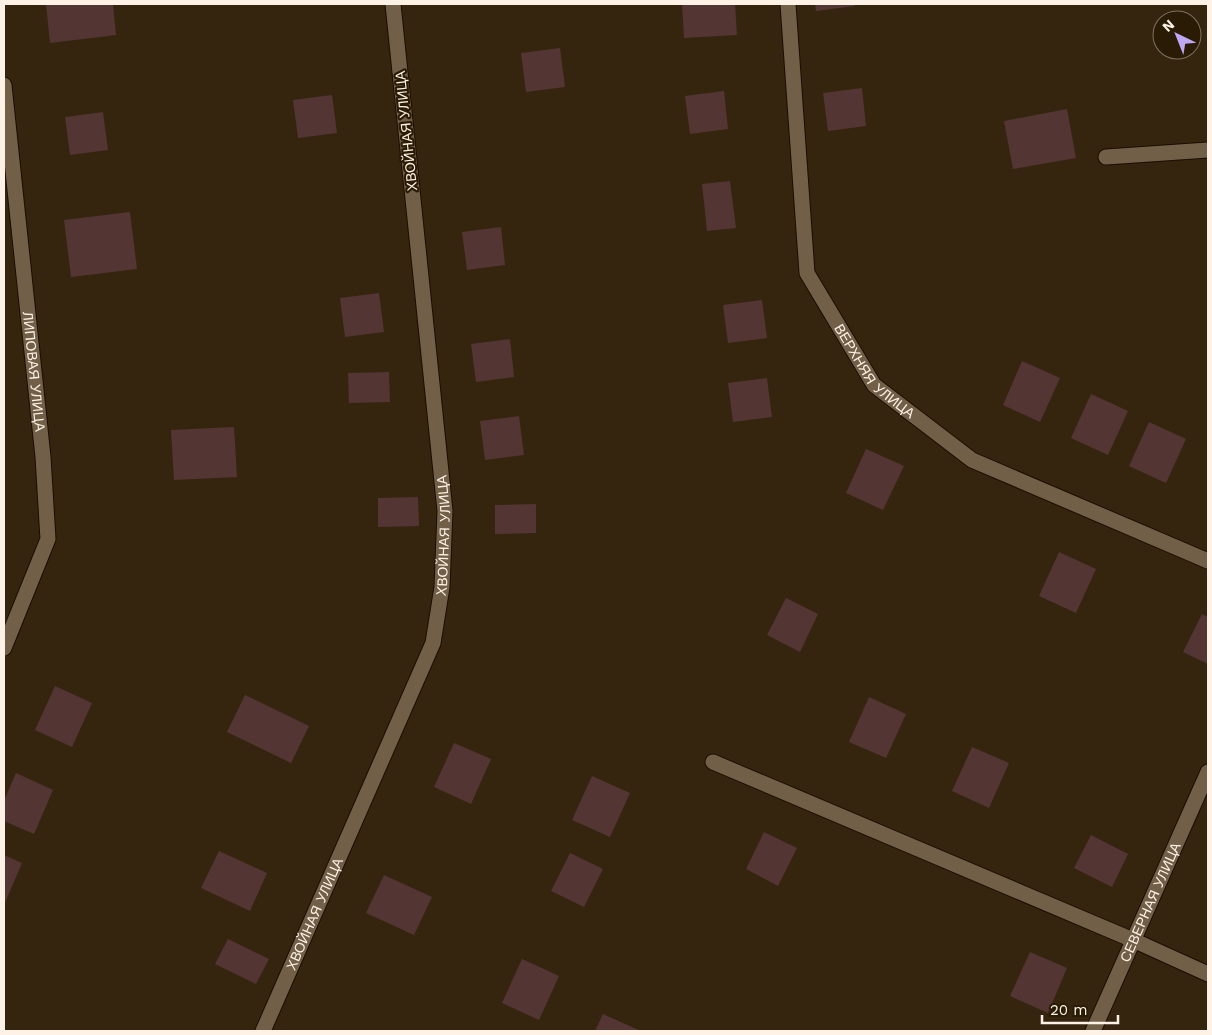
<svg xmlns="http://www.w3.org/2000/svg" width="1212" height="1035" font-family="'Work Sans',sans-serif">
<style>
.building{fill:#533534}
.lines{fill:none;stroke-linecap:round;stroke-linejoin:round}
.street-casing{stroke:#1c0d00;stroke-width:17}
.street{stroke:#715f48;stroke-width:15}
.labels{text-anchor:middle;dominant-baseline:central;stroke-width:4.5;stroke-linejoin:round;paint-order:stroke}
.street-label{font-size:14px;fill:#fdf2e5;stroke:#2a1b05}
</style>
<rect width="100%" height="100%" fill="#35250f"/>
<path class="building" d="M 46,4 L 113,4 L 116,35 L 50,43 Z
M 682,4 L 735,4 L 737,35 L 684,38 Z
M 815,4 L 854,4 L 855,6 L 816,11 Z
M 560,48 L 565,87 L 526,92 L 521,53 Z
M 862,88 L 866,126 L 828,131 L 823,93 Z
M 724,91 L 728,129 L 690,134 L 685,96 Z
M 332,95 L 337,133 L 298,138 L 293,100 Z
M 1067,109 L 1076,158 L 1013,169 L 1004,121 Z
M 103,112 L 108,150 L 70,155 L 65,117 Z
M 730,181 L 736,228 L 707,231 L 702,184 Z
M 130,212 L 137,269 L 71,277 L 64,220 Z
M 501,227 L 505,265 L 467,270 L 462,232 Z
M 379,293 L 384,332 L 345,337 L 340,298 Z
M 762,300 L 767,338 L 728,343 L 723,305 Z
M 510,339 L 514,377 L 476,382 L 471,344 Z
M 1022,361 L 1060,378 L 1040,422 L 1003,405 Z
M 389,372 L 390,402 L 349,403 L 348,373 Z
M 767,378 L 772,417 L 733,422 L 728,383 Z
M 1091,394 L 1128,411 L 1108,455 L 1071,438 Z
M 519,416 L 524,455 L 485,460 L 480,421 Z
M 1149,422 L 1186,439 L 1166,483 L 1129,466 Z
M 234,427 L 237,477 L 174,480 L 171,430 Z
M 866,449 L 904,466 L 883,510 L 846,493 Z
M 418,497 L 419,526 L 378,527 L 378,498 Z
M 536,504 L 536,533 L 495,534 L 495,505 Z
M 1059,552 L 1096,569 L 1076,613 L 1039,596 Z
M 786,598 L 818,614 L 800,652 L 767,635 Z
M 1202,614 L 1208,617 L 1208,664 L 1183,652 Z
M 55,686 L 92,703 L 72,747 L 35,730 Z
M 245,695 L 309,726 L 291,763 L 227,732 Z
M 869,697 L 906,714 L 886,758 L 849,742 Z
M 454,743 L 491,759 L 471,804 L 434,787 Z
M 972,747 L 1009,763 L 989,808 L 952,791 Z
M 16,773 L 53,790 L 34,834 L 4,821 L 4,801 Z
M 592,776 L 630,793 L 610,837 L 572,820 Z
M 764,832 L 797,848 L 778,886 L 746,869 Z
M 1091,835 L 1128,854 L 1112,887 L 1074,868 Z
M 219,851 L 267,873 L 250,911 L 201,888 Z
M 570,853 L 603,869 L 584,907 L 551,891 Z
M 4,855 L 22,863 L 4,905 Z
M 384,875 L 432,897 L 414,935 L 366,913 Z
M 228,939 L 269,959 L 256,984 L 215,964 Z
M 1030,952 L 1067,968 L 1048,1013 L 1010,996 Z
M 522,959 L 559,976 L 539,1020 L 502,1003 Z
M 603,1014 L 641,1031 L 595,1031 Z"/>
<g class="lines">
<defs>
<g id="street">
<path id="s1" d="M 788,4 L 807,273 L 874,385 L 972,460 L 1208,561"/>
<path id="s2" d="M 4,85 L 43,457 L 48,539 L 4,648"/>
<path d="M 1106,157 L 1208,150"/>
<path d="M 713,762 L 1133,940 L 1208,974"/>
<path id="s3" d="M 263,1031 L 433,643 L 442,587 L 445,511 L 393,4"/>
<path id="s4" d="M 1093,1031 L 1208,772"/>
</g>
</defs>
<use href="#street" class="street-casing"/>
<use href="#street" class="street"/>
</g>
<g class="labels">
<g class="street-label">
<text transform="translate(406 131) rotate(-96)">ХВОЙНАЯ УЛИЦА</text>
<text stroke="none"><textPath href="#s1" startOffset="390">ВЕРХНЯЯ УЛИЦА</textPath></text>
<text stroke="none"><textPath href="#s2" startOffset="288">ЛИПОВАЯ УЛИЦА</textPath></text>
<text stroke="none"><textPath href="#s3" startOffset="532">ХВОЙНАЯ УЛИЦА</textPath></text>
<text stroke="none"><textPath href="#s4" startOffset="141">СЕВЕРНАЯ УЛИЦА</textPath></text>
<text stroke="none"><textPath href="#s3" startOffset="128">ХВОЙНАЯ УЛИЦА</textPath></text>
</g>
</g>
<rect width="1212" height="1035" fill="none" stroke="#fdf2e5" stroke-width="10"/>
<g transform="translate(1177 35) rotate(317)"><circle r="24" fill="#2a1b05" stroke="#7e715f"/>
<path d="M0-4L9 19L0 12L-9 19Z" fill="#bfa8f4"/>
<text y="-8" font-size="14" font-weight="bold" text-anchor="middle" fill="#fdf2e5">N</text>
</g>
<path d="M1042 1015v8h76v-8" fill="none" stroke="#fdf2e5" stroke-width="2.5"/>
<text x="1050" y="1015" font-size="15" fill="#fdf2e5" stroke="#2a1b05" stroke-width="4" paint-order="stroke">20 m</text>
</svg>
